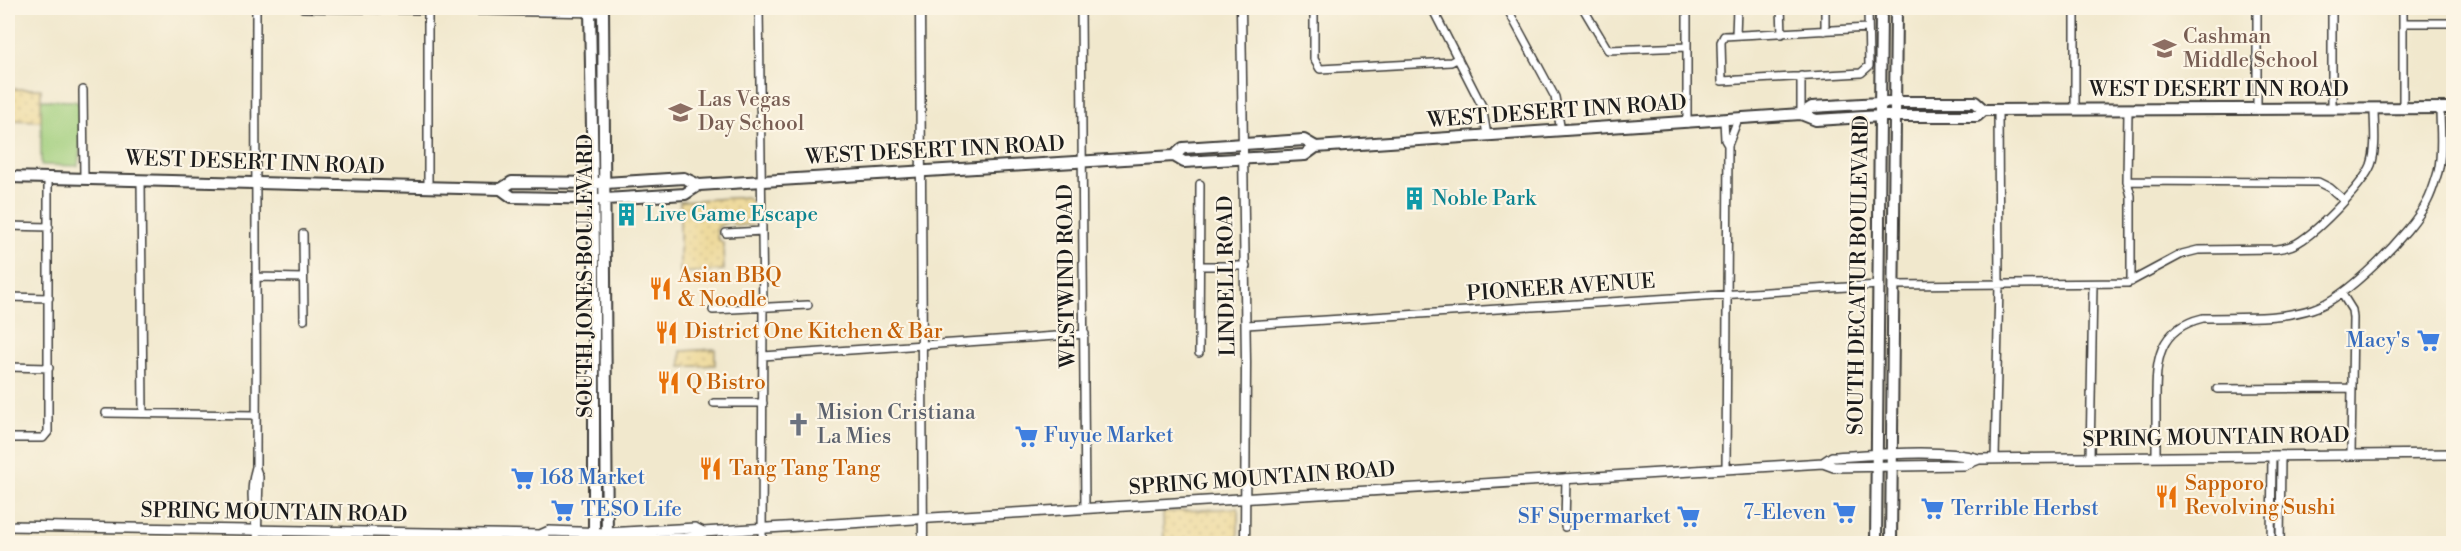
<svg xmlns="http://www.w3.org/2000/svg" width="2461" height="551" font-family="'Libre Bodoni',serif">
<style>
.green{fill:#a0ce7c;stroke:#5e754c;stroke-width:1.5}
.sand{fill:url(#sand-dots);stroke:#857b5d;stroke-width:1.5}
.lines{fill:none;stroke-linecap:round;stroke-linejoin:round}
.minor-casing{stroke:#3c3b37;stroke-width:10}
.tertiary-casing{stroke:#3c3b37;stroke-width:11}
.secondary-casing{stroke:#3c3b37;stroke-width:12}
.primary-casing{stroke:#3c3b37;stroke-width:14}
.minor{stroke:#fff;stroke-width:7}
.tertiary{stroke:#fff;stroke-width:8}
.secondary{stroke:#fff;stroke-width:9}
.primary{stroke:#fff;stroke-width:10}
.labels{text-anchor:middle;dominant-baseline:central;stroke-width:4.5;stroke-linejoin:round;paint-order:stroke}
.education-label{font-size:21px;fill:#785e54;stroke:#fcf5e5;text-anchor:start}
.street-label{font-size:21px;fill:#1c1c1c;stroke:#fcf5e5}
.culture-label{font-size:21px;fill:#0d838f;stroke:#fcf5e5;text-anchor:start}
.food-label{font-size:21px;fill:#c56008;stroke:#fcf5e5;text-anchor:start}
.shop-label{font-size:21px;fill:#366cbe;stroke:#fcf5e5;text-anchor:start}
.worship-label{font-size:21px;fill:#5b616d;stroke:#fcf5e5;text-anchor:start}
</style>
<defs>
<pattern id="sand-dots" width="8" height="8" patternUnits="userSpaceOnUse" patternTransform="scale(1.5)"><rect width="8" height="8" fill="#eeda9e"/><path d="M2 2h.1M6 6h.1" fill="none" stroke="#ccba88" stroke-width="1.8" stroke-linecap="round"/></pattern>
</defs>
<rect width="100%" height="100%" fill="#fcf5e5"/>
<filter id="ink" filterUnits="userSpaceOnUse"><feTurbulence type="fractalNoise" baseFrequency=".0167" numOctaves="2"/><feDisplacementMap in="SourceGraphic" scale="12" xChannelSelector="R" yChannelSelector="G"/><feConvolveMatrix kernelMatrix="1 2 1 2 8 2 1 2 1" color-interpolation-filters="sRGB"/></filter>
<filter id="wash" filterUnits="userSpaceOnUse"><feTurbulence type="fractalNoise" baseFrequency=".008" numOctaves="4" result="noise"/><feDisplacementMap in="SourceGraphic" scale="24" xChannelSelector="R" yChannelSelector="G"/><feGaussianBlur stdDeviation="1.35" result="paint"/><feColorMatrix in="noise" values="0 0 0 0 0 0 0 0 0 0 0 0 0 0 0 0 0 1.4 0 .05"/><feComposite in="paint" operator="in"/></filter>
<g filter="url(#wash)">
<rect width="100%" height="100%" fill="#f1e8cd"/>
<path class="green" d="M 41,100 L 74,101 L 79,103 L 81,141 L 78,166 L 41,165 Z"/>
<path class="sand" d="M 8,89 L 41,89 L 41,121 L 8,120 Z
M 746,197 L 752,202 L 752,224 L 738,226 L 729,222 L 721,225 L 716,230 L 718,239 L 723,243 L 724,270 L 680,273 L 680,201 Z
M 715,349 L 715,365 L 681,367 L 681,351 Z
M 1238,508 L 1238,543 L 1164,543 L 1163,512 Z"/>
</g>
<g filter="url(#ink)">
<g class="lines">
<defs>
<path id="minor" d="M 256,8 C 255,161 257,314 256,467 C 250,487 252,511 257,530
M 303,8 L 603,13
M 428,8 L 428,187
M 759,8 L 763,308 L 762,544
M 1081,8 L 1085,508
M 1314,8 L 1314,59 L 1320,69 L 1451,62 L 1458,58
M 1432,8 L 1482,106 L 1487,135
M 1507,8 L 1555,97 L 1561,131
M 1583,8 L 1608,50 L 1687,47
M 1687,8 L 1687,123
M 1781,8 L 1782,34
M 1825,8 L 1825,31
M 1868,8 L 1869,66 L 1861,73 L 1722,81 L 1721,42 L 1724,36 L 1868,28
M 2257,8 L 2257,109
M 2404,23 L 2454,23
M 1736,35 L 1737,8
M 1801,76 L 1801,114
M 83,90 L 84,178
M 2332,109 L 2332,8
M 2403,109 L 2403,8
M 2075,110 L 2075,8
M 2128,110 L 2127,181 L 2131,196 L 2131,282
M 1724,120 L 1725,140 L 1728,145
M 141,180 L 143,413
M 2127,181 L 2318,182 L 2330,188 L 2344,200
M 8,226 L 49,227
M 726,233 L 762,231
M 303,234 L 304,320
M 1200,266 L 1246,266
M 258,277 L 303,278
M 1895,285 L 2128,283 L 2182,254 L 2198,250 L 2276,249 C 2285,248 2294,246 2302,240 C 2320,228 2363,185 2371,165 C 2377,148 2374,126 2374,109
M 2342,294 L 2352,310 L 2353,318 L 2351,455
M 8,297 L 49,298
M 713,310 L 808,305
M 1246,325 L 1879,285
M 1199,353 L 1200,184
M 763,356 L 1085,334
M 8,367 L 49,368
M 2217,389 L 2352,388
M 714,403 L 763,403
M 106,413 L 256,415
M 8,438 L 43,438 L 48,432 L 48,178
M 2156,457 C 2156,438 2156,420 2156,401 C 2156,361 2157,329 2203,318 C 2239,317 2277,320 2312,309 C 2346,299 2410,234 2427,202 C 2432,193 2435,182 2438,172 C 2443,152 2440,129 2440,108
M 2090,458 L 2093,284
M 1995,459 L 1999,285 L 1998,110
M 256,469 L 259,477 L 257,544
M 1726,469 L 1728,145 L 1738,119
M 1565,527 L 1566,478
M 433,533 L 433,544
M 2271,544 L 2272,456
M 2280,544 L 2281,456"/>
<path id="tertiary" d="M 920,8 L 923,544
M 1241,8 L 1246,362 L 1245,544"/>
<path id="secondary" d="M 1823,463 L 1832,457 C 1873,455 1940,448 1979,459 L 2454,454
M 8,526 L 540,535 L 549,531 L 607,533 L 695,528 L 703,532
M 540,535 L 548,541 L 594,542 L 685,538 L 695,537 L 703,532 L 1823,463 L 1834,467 L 1964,465 L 1979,459"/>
<path id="primary" d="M 590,8 L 594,252 L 594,544
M 603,8 L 607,544
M 1801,114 L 1812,107 L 1896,102 L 1975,102 L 1984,110
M 1174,156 L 1183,148 L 1244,144 L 1304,140 L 1316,147 L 1801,114 L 1816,120 L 1881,116 L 1977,116 L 1984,110 L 2454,108
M 8,177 L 501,189 L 512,197 L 606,199 L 685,194 L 699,185
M 501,189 L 512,182 L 605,183 L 684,178 L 699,185 L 1174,156 L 1184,162 L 1305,155 L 1316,147
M 1876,544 L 1881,8
M 1891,544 L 1896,8"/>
</defs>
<use href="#minor" class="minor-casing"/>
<use href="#tertiary" class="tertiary-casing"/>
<use href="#secondary" class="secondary-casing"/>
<use href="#primary" class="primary-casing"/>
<use href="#minor" class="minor"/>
<use href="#tertiary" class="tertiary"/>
<use href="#secondary" class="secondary"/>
<use href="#primary" class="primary"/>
</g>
</g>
<defs>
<symbol id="school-bare" viewBox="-9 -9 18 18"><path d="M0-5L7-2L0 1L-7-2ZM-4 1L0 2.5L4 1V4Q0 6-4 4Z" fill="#8d6e63" stroke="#fcf5e5" stroke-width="2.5" paint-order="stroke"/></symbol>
<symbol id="building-bare" viewBox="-9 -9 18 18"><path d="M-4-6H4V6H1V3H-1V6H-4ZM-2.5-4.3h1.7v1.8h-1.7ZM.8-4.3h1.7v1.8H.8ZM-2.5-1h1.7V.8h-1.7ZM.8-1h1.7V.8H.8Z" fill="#0f9aa8" stroke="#fcf5e5" stroke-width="2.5" paint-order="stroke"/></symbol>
<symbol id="restaurant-bare" viewBox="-9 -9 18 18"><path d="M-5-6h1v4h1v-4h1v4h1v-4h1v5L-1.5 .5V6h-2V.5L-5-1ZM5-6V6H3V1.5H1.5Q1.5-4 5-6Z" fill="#e8710a" stroke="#fcf5e5" stroke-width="2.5" paint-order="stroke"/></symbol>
<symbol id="supermarket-bare" viewBox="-9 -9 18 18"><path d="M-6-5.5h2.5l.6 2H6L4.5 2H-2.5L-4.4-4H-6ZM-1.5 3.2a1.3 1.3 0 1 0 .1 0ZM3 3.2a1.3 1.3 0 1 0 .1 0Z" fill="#3f7fe0" stroke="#fcf5e5" stroke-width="2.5" paint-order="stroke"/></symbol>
<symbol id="church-bare" viewBox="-9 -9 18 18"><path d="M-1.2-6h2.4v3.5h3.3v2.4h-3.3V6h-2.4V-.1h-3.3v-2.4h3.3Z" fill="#6b7280" stroke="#fcf5e5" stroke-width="2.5" paint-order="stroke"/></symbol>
</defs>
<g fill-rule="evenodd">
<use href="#school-bare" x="2148" y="32" width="33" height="33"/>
<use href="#school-bare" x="664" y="96" width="33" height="33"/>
<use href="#building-bare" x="1398" y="182" width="33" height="33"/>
<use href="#building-bare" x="610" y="198" width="33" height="33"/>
<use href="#restaurant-bare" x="644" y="272" width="33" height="33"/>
<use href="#restaurant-bare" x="650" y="316" width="33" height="33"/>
<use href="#supermarket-bare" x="2412" y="324" width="33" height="33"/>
<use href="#restaurant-bare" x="652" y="366" width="33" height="33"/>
<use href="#church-bare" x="782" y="408" width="33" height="33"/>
<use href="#supermarket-bare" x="1010" y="420" width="33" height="33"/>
<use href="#restaurant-bare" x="694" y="452" width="33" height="33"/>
<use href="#supermarket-bare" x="506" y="462" width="33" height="33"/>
<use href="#restaurant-bare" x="2150" y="480" width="33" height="33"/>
<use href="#supermarket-bare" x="1916" y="492" width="33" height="33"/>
<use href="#supermarket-bare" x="546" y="494" width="33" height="33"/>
<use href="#supermarket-bare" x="1828" y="496" width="33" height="33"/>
<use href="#supermarket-bare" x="1672" y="500" width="33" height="33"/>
</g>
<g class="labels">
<g class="education-label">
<text x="2183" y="37">Cashman<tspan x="2183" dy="24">Middle School</tspan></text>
<text x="698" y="100">Las Vegas<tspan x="698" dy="24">Day School</tspan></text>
</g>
<g class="street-label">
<text x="2219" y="90">WEST DESERT INN ROAD</text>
<text transform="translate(1557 112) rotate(-4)">WEST DESERT INN ROAD</text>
<text transform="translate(935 151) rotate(-3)">WEST DESERT INN ROAD</text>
<text transform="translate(255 163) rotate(2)">WEST DESERT INN ROAD</text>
<text transform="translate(1859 275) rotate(-89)">SOUTH DECATUR BOULEVARD</text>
<text transform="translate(586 276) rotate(-90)">SOUTH JONES BOULEVARD</text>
<text transform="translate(1067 276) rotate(-91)">WESTWIND ROAD</text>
<text transform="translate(1227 276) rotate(-91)">LINDELL ROAD</text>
<text transform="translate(1561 288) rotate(-4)">PIONEER AVENUE</text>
<text transform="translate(2216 438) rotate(-1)">SPRING MOUNTAIN ROAD</text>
<text transform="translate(1262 479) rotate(-4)">SPRING MOUNTAIN ROAD</text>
<text transform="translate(274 513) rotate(1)">SPRING MOUNTAIN ROAD</text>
</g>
<g class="culture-label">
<text x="1432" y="199">Noble Park</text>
<text x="645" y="215">Live Game Escape</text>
</g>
<g class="food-label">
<text x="678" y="276">Asian BBQ<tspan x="678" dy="24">&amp; Noodle</tspan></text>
<text x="685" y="332">District One Kitchen &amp; Bar</text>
<text x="686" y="383">Q Bistro</text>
<text x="729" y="469">Tang Tang Tang</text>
<text x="2185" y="484">Sapporo<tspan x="2185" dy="24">Revolving Sushi</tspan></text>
</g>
<g class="shop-label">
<text x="2410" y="341" text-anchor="end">Macy's</text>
<text x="1044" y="436">Fuyue Market</text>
<text x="540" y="478">168 Market</text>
<text x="1951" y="509">Terrible Herbst</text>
<text x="581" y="510">TESO Life</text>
<text x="1826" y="513" text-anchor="end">7-Eleven</text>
<text x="1671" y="517" text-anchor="end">SF Supermarket</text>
</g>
<g class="worship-label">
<text x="817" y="413">Mision Cristiana<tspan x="817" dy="24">La Mies</tspan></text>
</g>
</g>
<rect width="2461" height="551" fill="none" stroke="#fcf5e5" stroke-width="30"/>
</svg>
